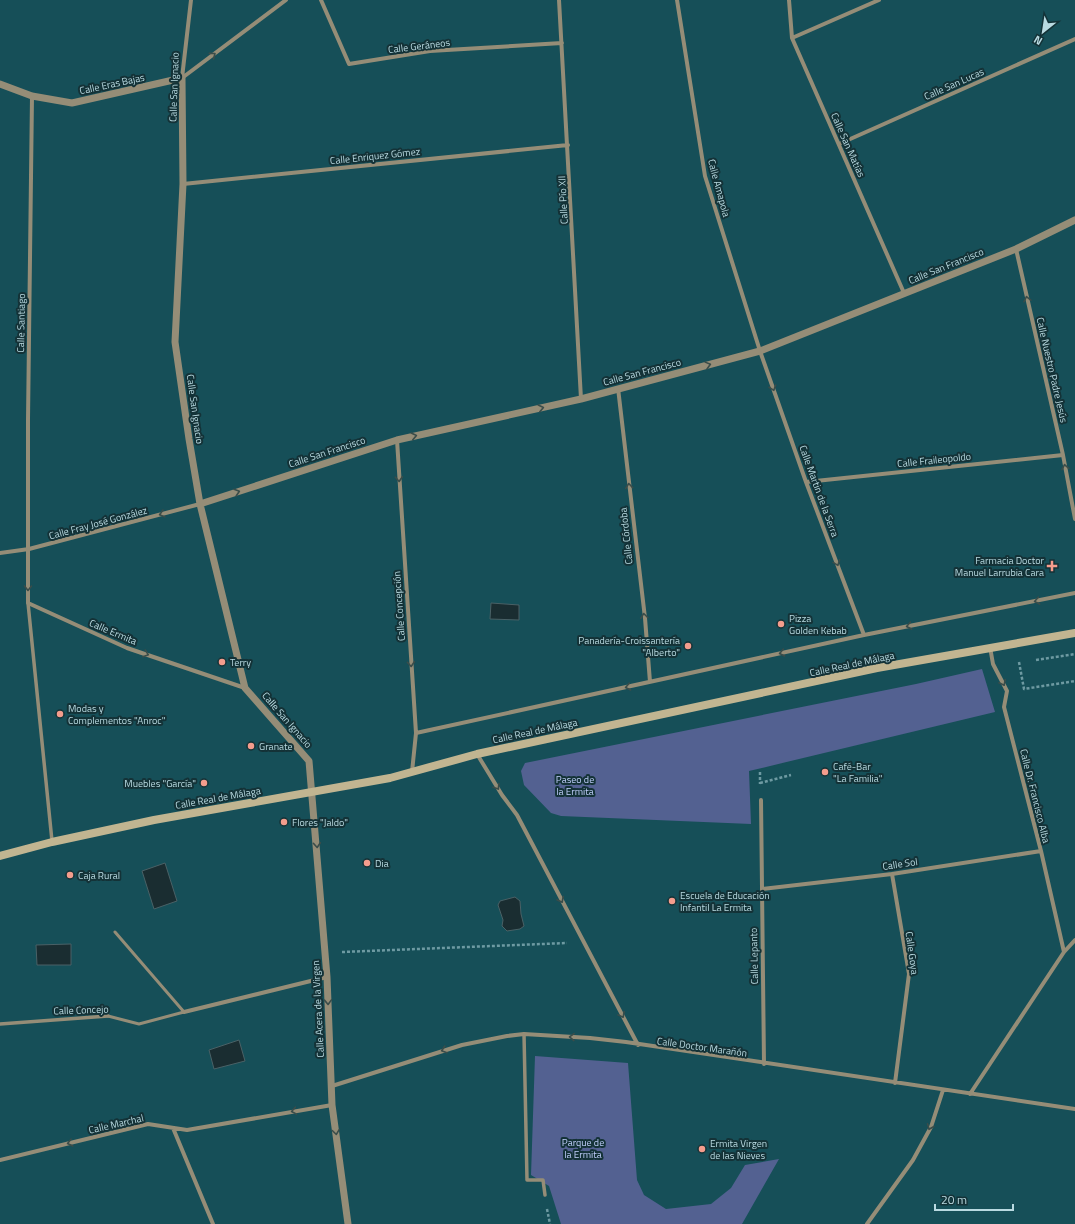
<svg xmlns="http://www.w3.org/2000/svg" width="1075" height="1224" font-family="'Titillium Web',sans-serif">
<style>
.green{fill:#536191}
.water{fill:#1a2d31;stroke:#4a6166}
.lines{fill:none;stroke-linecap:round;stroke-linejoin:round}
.path{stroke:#6e9aa2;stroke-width:2.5;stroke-dasharray:3 2;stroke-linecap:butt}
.service{stroke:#958d77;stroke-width:3}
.pedestrian{stroke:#958d77;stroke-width:3.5}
.minor{stroke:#958d77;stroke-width:4}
.tertiary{stroke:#958d77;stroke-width:7}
.secondary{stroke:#c1b591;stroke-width:8}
.oneway{stroke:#3b4d4a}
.poi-dot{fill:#f49d8d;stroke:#143237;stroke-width:1.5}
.labels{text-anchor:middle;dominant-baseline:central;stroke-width:4;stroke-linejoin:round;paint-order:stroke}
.street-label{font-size:10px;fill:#b9dae1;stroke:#143237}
.poi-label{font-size:10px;fill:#b9dae1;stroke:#143237;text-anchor:start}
.park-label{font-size:10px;fill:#c0cffb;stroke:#143237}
</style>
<rect width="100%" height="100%" fill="#164f58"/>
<path class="green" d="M 982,669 L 995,712 L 749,771 L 751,824 L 561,816 L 551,813 L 524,785 L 521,771 L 525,763 L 916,684 Z
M 535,1056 L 628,1063 L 637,1180 L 644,1195 L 666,1209 L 711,1204 L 731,1188 L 745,1165 L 779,1159 L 742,1224 L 561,1224 L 549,1186 L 531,1175 Z"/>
<path class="water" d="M 491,603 L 519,605 L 519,620 L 490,619 Z
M 165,863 L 177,901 L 154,909 L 142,871 Z
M 515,897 L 520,901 L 521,914 L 524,926 L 520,929 L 507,931 L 502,926 L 503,920 L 498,905 L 500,901 Z
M 71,944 L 71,965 L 37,965 L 36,945 Z
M 239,1040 L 245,1061 L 214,1069 L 209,1050 Z"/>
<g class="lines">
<path class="path" d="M 1036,660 L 1075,654
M 1019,662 L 1024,689 L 1075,681
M 760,772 L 760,784
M 760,783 L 791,775
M 342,952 L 567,943
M 547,1209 L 550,1224"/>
<path class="service" d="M 108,1016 L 139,1024 L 184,1012 L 115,932"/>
<path class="pedestrian" d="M 28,603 L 52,841
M 0,1024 L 108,1016
M 524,1034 L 527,1180 L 543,1180 L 545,1195"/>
<path class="minor" d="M 321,0 L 349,64 L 430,51 L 562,43
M 559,0 L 581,399
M 677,0 L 705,176 L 760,351 L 806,482 L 864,635
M 789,0 L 792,38 L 904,293
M 792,38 L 879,0
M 182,78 L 286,0
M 182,78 L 191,0
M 32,96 L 28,420 L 28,603 L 127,648 L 245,688
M 839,144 L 1075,39
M 183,184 L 568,145
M 1016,249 L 1063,455 L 1075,519
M 618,388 L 645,618 L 650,682
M 397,440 L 416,733 L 412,772
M 806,482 L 1063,455
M 0,553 L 29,549 L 200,504
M 990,647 L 993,664 L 1007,691 L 1004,707 L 1041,851 L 1064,952
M 416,733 L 864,635 L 1075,593
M 477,754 L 502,795 L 517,815 L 638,1045
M 761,800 L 764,1064
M 892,874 L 909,974 L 895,1083
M 762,889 L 892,874 L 1041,851
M 184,1012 L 327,977
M 332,1086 L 462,1045 L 507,1036 L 524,1034 L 590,1038 L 626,1042 L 1075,1109
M 970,1094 L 1064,952 L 1075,940
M 173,1128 L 213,1224
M 0,1160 L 148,1124 L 187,1130 L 332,1105
M 867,1224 L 913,1160 L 931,1127 L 943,1090"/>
<path class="tertiary" d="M 0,84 L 32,96 L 72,103 L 182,78 L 183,184 L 175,342 L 189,439 L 200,504 L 245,688 L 309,761 L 327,977 L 332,1105 L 348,1224
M 200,504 L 397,440 L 581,399 L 760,351 L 1016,249 L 1075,220"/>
<path class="secondary" d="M 0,856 L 52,842 L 154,820 L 390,778 L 477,754 L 877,668 L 1075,633"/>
</g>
<defs><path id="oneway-chevron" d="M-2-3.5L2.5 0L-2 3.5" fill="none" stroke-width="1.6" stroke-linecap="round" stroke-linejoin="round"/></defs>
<g class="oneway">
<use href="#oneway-chevron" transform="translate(213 55) rotate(-37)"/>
<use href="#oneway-chevron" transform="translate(1027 299) rotate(-103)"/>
<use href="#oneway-chevron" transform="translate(708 365) rotate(-15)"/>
<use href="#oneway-chevron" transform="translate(773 388) rotate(71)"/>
<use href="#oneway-chevron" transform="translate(541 408) rotate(-13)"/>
<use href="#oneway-chevron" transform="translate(414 436) rotate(-13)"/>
<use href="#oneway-chevron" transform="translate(1065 467) rotate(-101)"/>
<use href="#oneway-chevron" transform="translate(399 479) rotate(87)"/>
<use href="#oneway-chevron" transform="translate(629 486) rotate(-96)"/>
<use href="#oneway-chevron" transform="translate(237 492) rotate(-18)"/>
<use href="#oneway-chevron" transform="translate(162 514) rotate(165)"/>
<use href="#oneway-chevron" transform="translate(837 563) rotate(69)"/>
<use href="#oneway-chevron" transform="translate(28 588) rotate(91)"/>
<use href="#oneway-chevron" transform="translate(1037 601) rotate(169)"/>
<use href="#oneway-chevron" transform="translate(644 616) rotate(-97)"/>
<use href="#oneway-chevron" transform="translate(909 626) rotate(169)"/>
<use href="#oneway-chevron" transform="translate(782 653) rotate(168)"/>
<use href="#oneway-chevron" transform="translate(146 654) rotate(19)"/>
<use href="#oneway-chevron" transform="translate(411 664) rotate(86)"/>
<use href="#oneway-chevron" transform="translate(1003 683) rotate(63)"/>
<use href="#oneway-chevron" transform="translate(628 687) rotate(168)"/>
<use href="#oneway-chevron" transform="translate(497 787) rotate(58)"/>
<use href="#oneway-chevron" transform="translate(317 845) rotate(86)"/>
<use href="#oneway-chevron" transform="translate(561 900) rotate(63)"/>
<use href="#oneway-chevron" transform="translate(328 1002) rotate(88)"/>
<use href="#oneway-chevron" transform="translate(622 1015) rotate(62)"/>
<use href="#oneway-chevron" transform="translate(572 1037) rotate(-178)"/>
<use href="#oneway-chevron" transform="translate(444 1050) rotate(163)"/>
<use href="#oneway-chevron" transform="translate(294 1111) rotate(170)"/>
<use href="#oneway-chevron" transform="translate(930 1127) rotate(113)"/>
<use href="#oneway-chevron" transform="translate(336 1132) rotate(82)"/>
<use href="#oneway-chevron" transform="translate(70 1143) rotate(166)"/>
</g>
<g class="poi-dot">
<path d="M1050 560h4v4h4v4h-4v4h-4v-4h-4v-4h4z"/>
<circle cx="781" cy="624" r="4"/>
<circle cx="688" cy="646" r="4"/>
<circle cx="222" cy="662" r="4"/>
<circle cx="60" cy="714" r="4"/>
<circle cx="251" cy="746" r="4"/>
<circle cx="825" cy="772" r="4"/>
<circle cx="204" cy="783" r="4"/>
<circle cx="284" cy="822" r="4"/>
<circle cx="367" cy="863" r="4"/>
<circle cx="70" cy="875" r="4"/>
<circle cx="672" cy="901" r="4"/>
<circle cx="702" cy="1149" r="4"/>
</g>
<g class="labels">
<g class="street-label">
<text transform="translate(419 46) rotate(-7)">Calle Geráneos</text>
<text transform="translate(112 84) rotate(-12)">Calle Eras Bajas</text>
<text transform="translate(954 84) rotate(-24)">Calle San Lucas</text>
<text transform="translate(174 87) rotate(-88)">Calle San Ignacio</text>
<text transform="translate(848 145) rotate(66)">Calle San Matías</text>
<text transform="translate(375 156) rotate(-6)">Calle Enriquez Gómez</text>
<text transform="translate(719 188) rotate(75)">Calle Amapola</text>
<text transform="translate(563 200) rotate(-93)">Calle Pío XII</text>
<text transform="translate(946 266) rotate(-22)">Calle San Francisco</text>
<text transform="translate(21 323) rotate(-89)">Calle Santiago</text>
<text transform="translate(1052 370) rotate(77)">Calle Nuestro Padre Jesús</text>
<text transform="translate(642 372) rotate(-15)">Calle San Francisco</text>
<text transform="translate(195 409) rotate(82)">Calle San Ignacio</text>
<text transform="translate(327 452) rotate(-18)">Calle San Francisco</text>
<text transform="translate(934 460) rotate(-6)">Calle Fraileopoldo</text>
<text transform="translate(819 491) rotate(70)">Calle Martin de la Serra</text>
<text transform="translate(98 523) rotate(-15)">Calle Fray José González</text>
<text transform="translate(626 536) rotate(-96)">Calle Córdoba</text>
<text transform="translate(399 606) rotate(-94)">Calle Concepción</text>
<text transform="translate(113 632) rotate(23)">Calle Ermita</text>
<text transform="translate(852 664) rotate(-12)">Calle Real de Málaga</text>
<text transform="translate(287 720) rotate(49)">Calle San Ignacio</text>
<text transform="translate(535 731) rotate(-12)">Calle Real de Málaga</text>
<text transform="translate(1035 796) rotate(76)">Calle Dr. Francisco Alba</text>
<text transform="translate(218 798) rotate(-10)">Calle Real de Málaga</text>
<text transform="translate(900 864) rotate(-8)">Calle Sol</text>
<text transform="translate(912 953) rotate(82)">Calle Goya</text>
<text transform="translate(754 956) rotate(-91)">Calle Lepanto</text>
<text transform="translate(318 1009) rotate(-93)">Calle Acera de la Virgen</text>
<text transform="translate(81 1010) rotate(-2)">Calle Concejo</text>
<text transform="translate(702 1047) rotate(8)">Calle Doctor Marañón</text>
<text transform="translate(116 1124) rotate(-13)">Calle Marchal</text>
</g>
<g class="poi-label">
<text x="1044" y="560" text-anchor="end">Farmacia Doctor<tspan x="1044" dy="12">Manuel Larrubia Cara</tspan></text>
<text x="789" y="618">Pizza<tspan x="789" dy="12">Golden Kebab</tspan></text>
<text x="680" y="640" text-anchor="end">Panadería-Croissantería<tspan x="680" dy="12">"Alberto"</tspan></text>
<text x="230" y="662">Terry</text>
<text x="68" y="708">Modas y<tspan x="68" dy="12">Complementos "Anroc"</tspan></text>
<text x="259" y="746">Granate</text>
<text x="833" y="766">Café-Bar<tspan x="833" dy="12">"La Familia"</tspan></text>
<text x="196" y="783" text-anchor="end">Muebles "García"</text>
<text x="292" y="822">Flores "Jaldo"</text>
<text x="375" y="863">Dia</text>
<text x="78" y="875">Caja Rural</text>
<text x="680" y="895">Escuela de Educación<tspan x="680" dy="12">Infantil La Ermita</tspan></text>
<text x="710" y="1143">Ermita Virgen<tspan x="710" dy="12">de las Nieves</tspan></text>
</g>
<g class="park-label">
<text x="575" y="779">Paseo de<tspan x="575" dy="12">la Ermita</tspan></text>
<text x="583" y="1142">Parque de<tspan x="583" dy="12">la Ermita</tspan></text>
</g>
</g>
<g transform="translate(1043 32) rotate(210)" stroke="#143237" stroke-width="3" paint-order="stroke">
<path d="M0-3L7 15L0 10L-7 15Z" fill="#b9dae1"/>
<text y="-6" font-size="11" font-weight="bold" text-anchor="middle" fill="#b9dae1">N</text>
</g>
<path d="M935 1204v6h78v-6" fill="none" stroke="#b9dae1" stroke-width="2"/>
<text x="941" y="1204" font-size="12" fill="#b9dae1" stroke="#143237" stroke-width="3" paint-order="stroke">20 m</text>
</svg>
